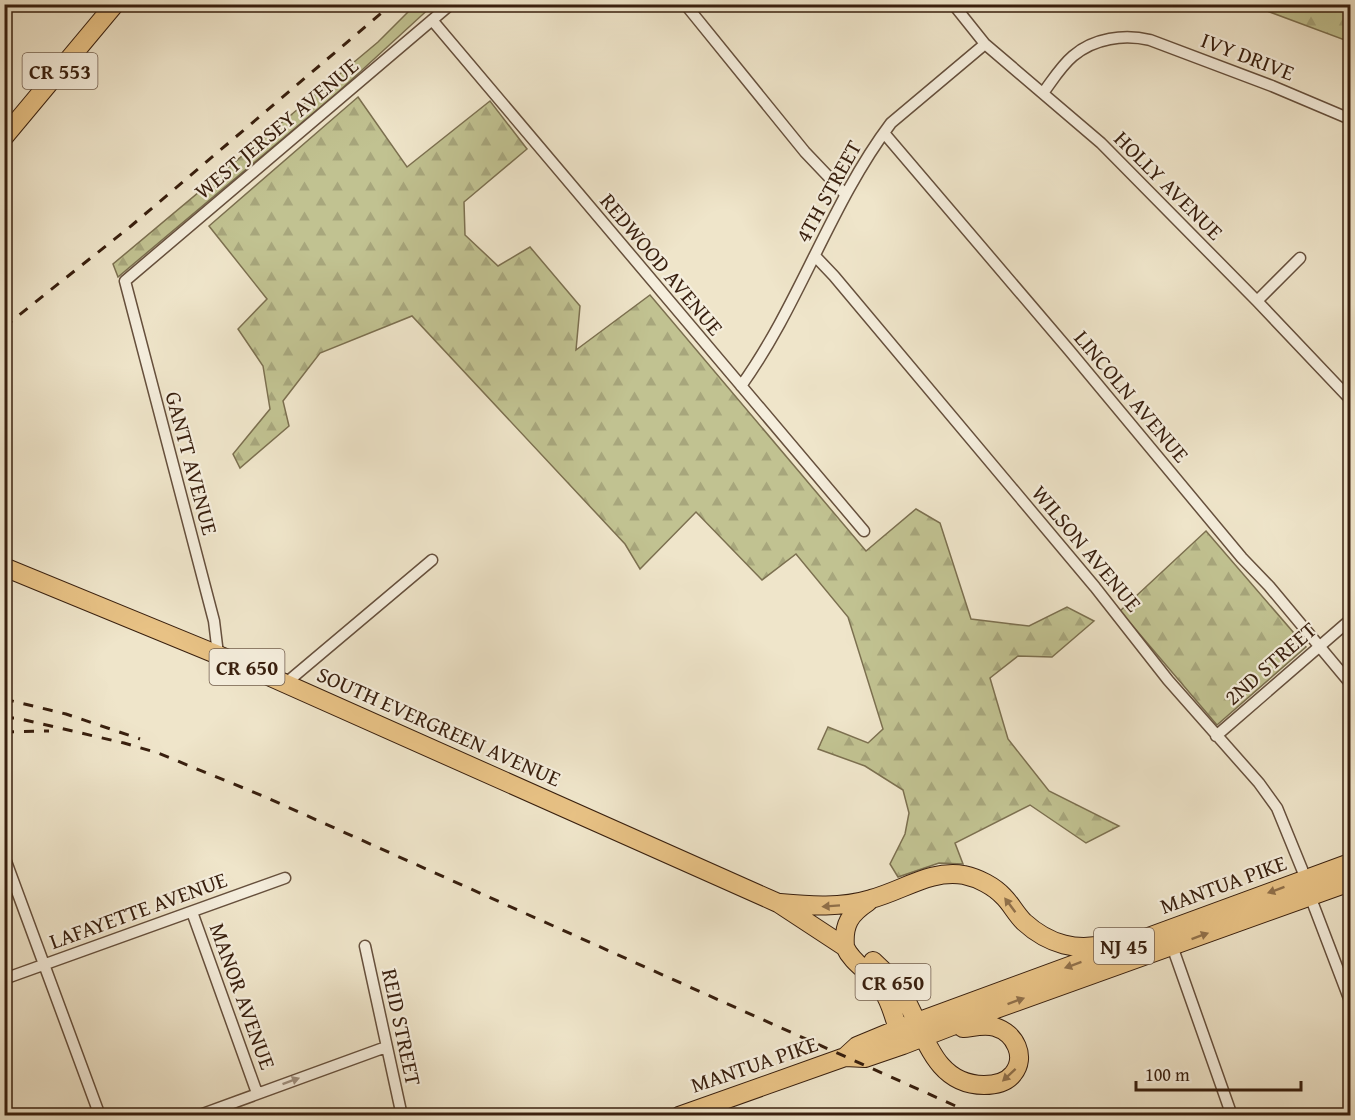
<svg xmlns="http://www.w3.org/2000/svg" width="1355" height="1120" font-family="'Gentium Book Plus',serif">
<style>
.forest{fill:url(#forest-firs);stroke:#7c7050;stroke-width:1.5}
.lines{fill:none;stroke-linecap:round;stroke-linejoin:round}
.minor-casing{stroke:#66503d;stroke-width:13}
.primary-casing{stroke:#381f0e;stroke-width:20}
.minor{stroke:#f5eedd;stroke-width:10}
.primary{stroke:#e8c285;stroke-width:18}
.rail{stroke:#381f0e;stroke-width:3;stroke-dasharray:10 10;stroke-linecap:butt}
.oneway{fill:#90704a}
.oneway2{fill:#a09180}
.labels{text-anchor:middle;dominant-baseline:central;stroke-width:4.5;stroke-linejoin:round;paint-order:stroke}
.shield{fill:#f5eedd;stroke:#715d4c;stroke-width:1.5}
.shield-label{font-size:21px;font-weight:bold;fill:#381f0e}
.street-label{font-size:22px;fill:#381f0e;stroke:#f5eedd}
</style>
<defs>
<pattern id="forest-firs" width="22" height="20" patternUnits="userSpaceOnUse" patternTransform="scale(1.5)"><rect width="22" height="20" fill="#c1c291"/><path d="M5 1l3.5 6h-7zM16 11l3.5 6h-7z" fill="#a7a67c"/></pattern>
</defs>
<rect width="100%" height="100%" fill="#efe5ca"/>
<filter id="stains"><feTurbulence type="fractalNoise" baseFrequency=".00333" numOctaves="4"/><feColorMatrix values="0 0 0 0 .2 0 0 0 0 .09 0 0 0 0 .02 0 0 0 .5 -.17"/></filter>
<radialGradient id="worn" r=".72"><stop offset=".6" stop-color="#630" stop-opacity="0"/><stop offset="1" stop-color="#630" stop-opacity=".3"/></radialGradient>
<path class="forest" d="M 416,4 L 433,5 L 337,93 L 118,277 L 113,264 L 378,42 Z
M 1251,5 L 1350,5 L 1350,42 Z
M 358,97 L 407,167 L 490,101 L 527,149 L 464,202 L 465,235 L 498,266 L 530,247 L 580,306 L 576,350 L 650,295 L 866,551 L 916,509 L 940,523 L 971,619 L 1029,626 L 1067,607 L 1094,621 L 1052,657 L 1018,656 L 990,678 L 1008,739 L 1049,791 L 1119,826 L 1086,843 L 1030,805 L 955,843 L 963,864 L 939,863 L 898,877 L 890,864 L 905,834 L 909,813 L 903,790 L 865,766 L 818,749 L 828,727 L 868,743 L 883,729 L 848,617 L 796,554 L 762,580 L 696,512 L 640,569 L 625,544 L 412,316 L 320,353 L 283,401 L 289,426 L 240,468 L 233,454 L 270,409 L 263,366 L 238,329 L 267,299 L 209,226 Z
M 1206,531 L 1306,647 L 1217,725 L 1120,611 Z"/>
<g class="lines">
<defs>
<path id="minor" d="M 685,4 L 805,152 L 845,194
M 953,4 L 985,44 L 1101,143 L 1257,301 L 1350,399
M 432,20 L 864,531
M 1043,93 C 1052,81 1061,66 1073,56 C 1094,38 1124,34 1150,40 L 1272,86 L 1350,119
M 884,133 L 1069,350 L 1242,558 L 1269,586 L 1350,683
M 815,256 L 834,276 L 1095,587 L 1168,680 L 1259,783 L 1277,808 L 1306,879
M 1257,301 L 1300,258
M 741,386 C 800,304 830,204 891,123 L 985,44
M 218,654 L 214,621 L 125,281 L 451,4
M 286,683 L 432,560
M 1216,736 L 1350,620
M 4,856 L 100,1116
M 1310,896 L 1350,1001
M 192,912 L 257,1093
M 365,946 L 402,1116
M 1172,946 L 1232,1116
M 4,979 L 285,878
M 197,1116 L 386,1047"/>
<path id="primary" d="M 4,137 L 115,4
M 4,567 L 257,671 L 778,903 L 845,947 C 852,963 870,972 880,986 C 892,1003 896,1025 903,1045
M 780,903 C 811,906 841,908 871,899 C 902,891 931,869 964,875 C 978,878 994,886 1004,897 C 1011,904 1016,914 1024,922 C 1048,944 1078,953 1109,943
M 845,947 C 843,924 850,914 868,902
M 873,961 C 884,971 895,982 903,995 C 924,1029 932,1085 984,1085 C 994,1085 1006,1083 1013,1074 C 1027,1057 1015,1033 995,1027 C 985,1024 974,1027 963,1028
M 845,1057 L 857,1046 L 898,1029 L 1350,863
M 679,1116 L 845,1057 L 865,1058 L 903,1045 L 996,1009 L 1350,882"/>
</defs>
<use href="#minor" class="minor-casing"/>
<use href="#primary" class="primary-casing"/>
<use href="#minor" class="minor"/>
<use href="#primary" class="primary"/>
<path class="rail" d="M 4,327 L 131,226 L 392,4
M 4,699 L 66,714 L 140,739
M 4,718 L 16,718 L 124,743 L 158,753 L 263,796 L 978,1116
M 4,732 L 49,731"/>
</g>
<defs><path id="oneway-solid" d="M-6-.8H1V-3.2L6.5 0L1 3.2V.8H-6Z" transform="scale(1.5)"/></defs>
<g class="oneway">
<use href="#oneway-solid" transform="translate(1276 890) rotate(160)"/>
<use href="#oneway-solid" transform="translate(1010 905) rotate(-127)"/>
<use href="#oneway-solid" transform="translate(831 906) rotate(176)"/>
<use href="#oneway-solid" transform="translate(1200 936) rotate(-20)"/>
<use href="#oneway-solid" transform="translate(1073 965) rotate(160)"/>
<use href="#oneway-solid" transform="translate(1016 1001) rotate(-20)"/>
<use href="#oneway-solid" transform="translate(1009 1075) rotate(137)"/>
</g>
<use class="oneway2" href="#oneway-solid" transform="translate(291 1081) rotate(-20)"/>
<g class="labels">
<g class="shield">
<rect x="22.5" y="53" width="75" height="36" rx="4.5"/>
<rect x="209.5" y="649" width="75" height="36" rx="4.5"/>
<rect x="1094" y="928" width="60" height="36" rx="4.5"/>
<rect x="855.5" y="964" width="75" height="36" rx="4.5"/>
</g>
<g class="shield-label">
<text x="60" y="71">CR 553</text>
<text x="247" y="667">CR 650</text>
<text x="1124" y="946">NJ 45</text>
<text x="893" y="982">CR 650</text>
</g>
<g class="street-label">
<text transform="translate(1248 56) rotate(21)">IVY DRIVE</text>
<text transform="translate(276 128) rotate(-40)">WEST JERSEY AVENUE</text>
<text transform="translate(1169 185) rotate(45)">HOLLY AVENUE</text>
<text transform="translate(828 191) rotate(-61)">4TH STREET</text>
<text transform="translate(662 264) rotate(50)">REDWOOD AVENUE</text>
<text transform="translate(1132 396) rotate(50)">LINCOLN AVENUE</text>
<text transform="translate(192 463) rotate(75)">GANTT AVENUE</text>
<text transform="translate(1087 548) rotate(50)">WILSON AVENUE</text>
<text transform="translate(1270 663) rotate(-41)">2ND STREET</text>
<text transform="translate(439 726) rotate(24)">SOUTH EVERGREEN AVENUE</text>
<text transform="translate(1223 884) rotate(-20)">MANTUA PIKE</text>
<text transform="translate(138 910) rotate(-20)">LAFAYETTE AVENUE</text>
<text transform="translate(243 996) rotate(70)">MANOR AVENUE</text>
<text transform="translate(402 1027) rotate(78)">REID STREET</text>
<text transform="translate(754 1064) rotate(-19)">MANTUA PIKE</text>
</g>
</g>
<rect width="1355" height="1120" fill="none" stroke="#efe5ca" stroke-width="24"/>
<rect x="6" y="6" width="1343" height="1108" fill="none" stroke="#381f0e" stroke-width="3"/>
<rect x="12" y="12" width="1331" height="1096" fill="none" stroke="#381f0e" stroke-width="1.5"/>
<path d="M1136 1081v9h165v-9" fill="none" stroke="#381f0e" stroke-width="3"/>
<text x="1145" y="1081" font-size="18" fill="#381f0e" stroke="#f5eedd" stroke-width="4.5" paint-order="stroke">100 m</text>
<rect width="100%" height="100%" filter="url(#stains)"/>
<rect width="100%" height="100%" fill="url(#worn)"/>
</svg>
